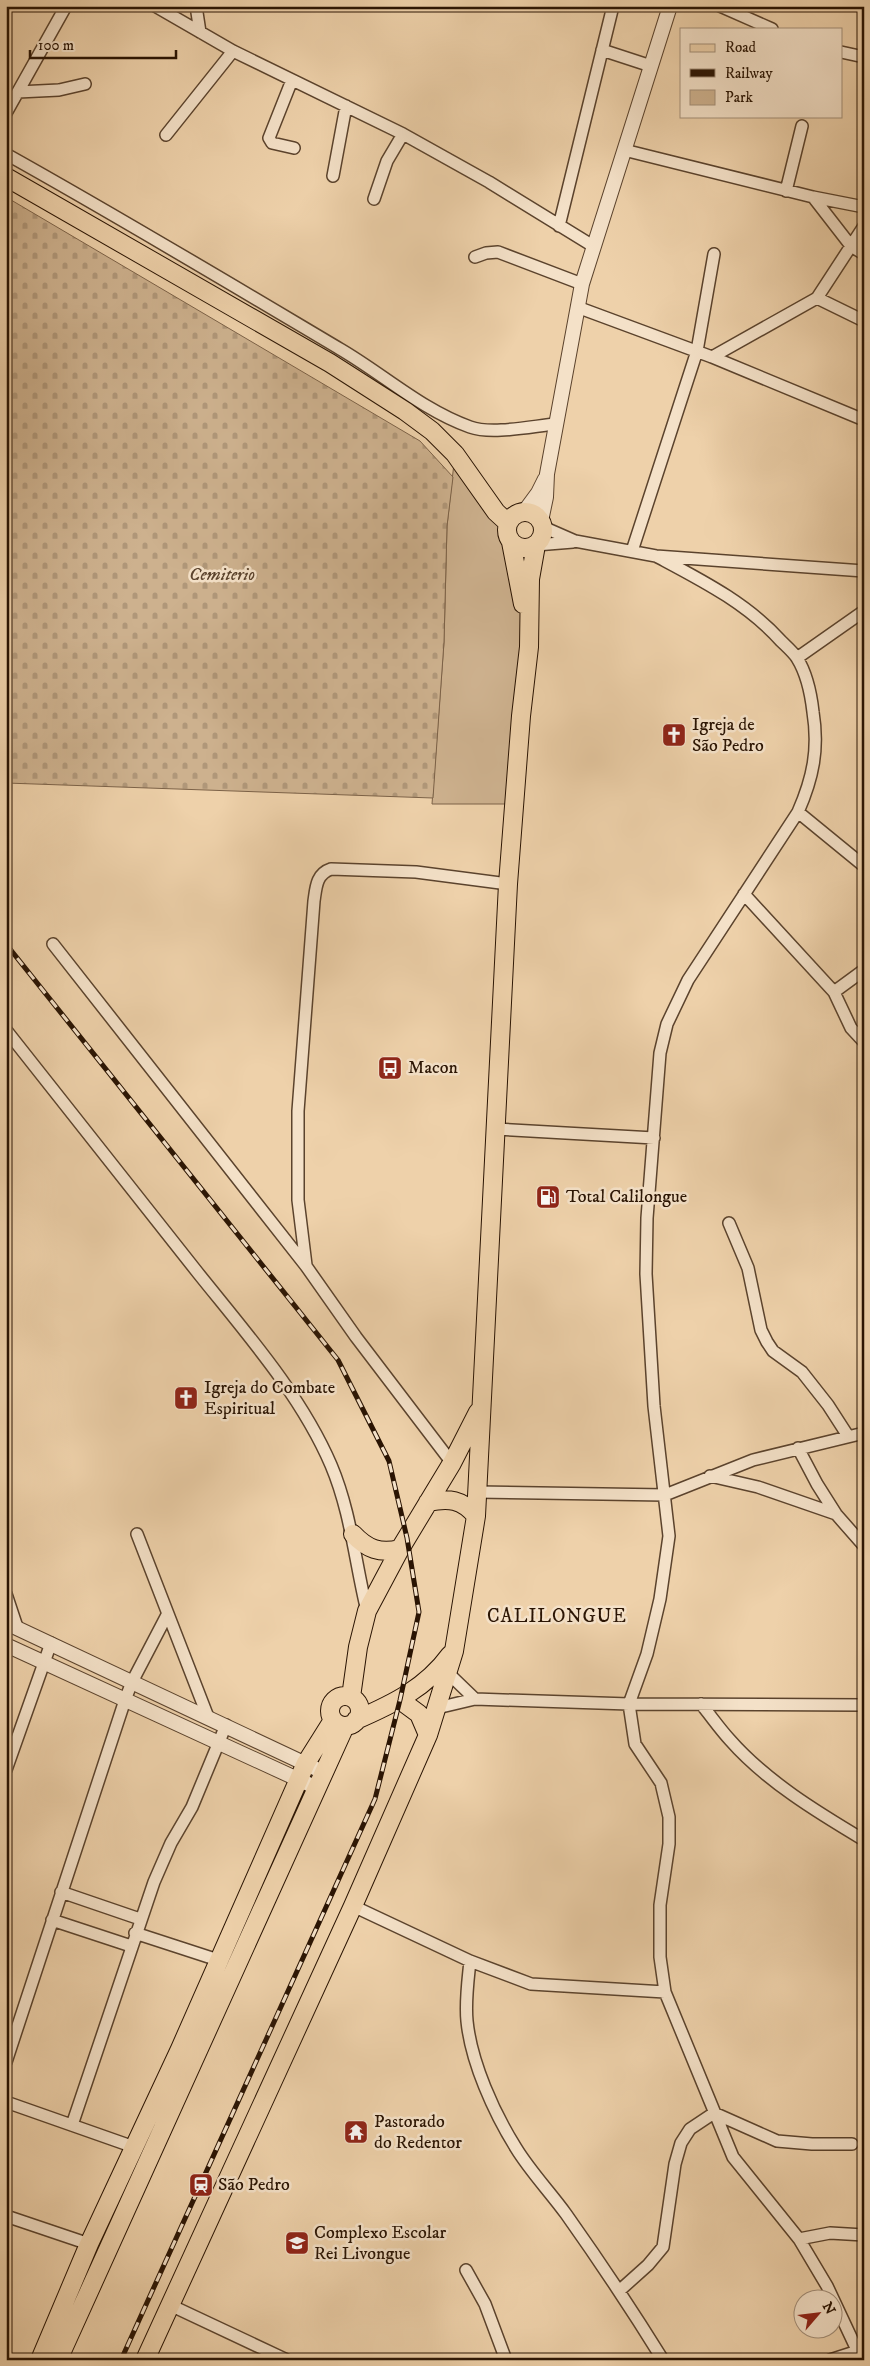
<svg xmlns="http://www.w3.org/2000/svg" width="870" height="2366" font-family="'IM FELL DW Pica',serif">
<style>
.green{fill:#cdb18e;stroke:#7c6248}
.cemetery{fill:url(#cemetery-stones);stroke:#7c6248}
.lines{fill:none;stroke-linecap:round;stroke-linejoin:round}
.minor-casing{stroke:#5b432d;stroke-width:14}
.tertiary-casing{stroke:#5b432d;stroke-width:16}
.primary-casing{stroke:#2a1403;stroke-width:20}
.minor{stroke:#f4e1c8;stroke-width:11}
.tertiary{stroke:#f4e1c8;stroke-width:14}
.primary{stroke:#eed1aa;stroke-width:18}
.rail-casing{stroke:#2a1403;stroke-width:5}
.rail{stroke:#f4e1c8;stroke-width:3;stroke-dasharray:9;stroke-linecap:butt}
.labels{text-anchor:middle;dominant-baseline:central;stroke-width:5;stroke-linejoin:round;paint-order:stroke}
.park-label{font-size:18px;font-style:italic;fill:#5b432d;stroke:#f4e1c8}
.poi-label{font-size:18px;fill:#2a1403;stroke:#f4e1c8;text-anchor:start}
.neighbourhood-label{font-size:19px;letter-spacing:1px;fill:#2a1403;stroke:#f4e1c8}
</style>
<defs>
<pattern id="cemetery-stones" width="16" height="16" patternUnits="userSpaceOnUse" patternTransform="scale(1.25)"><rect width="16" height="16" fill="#cdb18e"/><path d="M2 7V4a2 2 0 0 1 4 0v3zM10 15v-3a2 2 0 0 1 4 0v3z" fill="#b09779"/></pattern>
</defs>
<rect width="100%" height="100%" fill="#eed1aa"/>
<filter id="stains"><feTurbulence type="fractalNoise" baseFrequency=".004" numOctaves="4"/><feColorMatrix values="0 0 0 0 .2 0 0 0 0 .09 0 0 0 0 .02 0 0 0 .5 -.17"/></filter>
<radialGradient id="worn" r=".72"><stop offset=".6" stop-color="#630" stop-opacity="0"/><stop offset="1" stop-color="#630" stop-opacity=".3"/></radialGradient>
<path class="green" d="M 455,454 L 507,529 L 528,636 L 514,804 L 432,804 L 444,642 L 447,526 Z"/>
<path class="cemetery" d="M 6,197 L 420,441 L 453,477 L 447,526 L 444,642 L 433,798 L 6,783 Z"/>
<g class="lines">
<defs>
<path id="minor" d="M 155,6 L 233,51 L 403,134 L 489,182 L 593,246
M 196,6 L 200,32
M 720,6 L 772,29
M 602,50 L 651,66
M 841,52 L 864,57
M 292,80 L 269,138 L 272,143 L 294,148
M 18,92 L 59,90 L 85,84
M 6,113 L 66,6
M 166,135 L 233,51
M 624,150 L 813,197 L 864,207
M 6,154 C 119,217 229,283 340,349 C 383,374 422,410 470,427 C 492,435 533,426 556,424
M 333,176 L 346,106
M 786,191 L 802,126
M 813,197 L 851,246 L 864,254
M 374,199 L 387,161 L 403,134
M 559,226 L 613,6
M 475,257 L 486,253 L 498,252 L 582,284
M 817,298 L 864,321
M 577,307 L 712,357 L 864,420
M 712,357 L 817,298 L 864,226
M 543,527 L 575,541 L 656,556 L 864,571
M 536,545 L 573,542
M 632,551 L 697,351 L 714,254
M 656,556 C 701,580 747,603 781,641 C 786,646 793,652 797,658 C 807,674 811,694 813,712 C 819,749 813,778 798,812 L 688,980 L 667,1024 L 660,1053 L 647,1218 L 646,1274 L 654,1406 L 669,1536 L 660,1599 L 647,1654 L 629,1704 L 635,1744 L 661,1783 L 669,1817 L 669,1844 L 660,1905 L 660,1957 L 665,1992 L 733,2157 L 799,2239 L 827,2286 L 857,2350
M 797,658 L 864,611
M 798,812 L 864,866
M 744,894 L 834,992 L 851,1028 L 864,1042
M 53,944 L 306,1266 L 356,1337 L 452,1463
M 834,992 L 864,970
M 6,1030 C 70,1111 134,1192 198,1273 C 246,1333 301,1395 331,1465 C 351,1512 355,1562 367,1611
M 495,1129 L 654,1138
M 729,1223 L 748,1268 L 761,1330 L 767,1342 L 773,1351 L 802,1372 L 828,1405 L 848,1436
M 306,1265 L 298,1200 L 298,1111 L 314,901 C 316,888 316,874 331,869 L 416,872 L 508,884
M 798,1448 L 817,1484 L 836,1514 L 864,1546
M 710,1476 L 758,1487 L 836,1514
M 477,1492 L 665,1495 L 753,1460 L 864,1433
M 137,1534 L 208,1717
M 6,1594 L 17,1627
M 448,1673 L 475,1699
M 701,1704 C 711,1716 719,1728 730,1740 C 766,1781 817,1812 864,1840
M 437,1708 L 475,1699 L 629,1704 L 864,1705
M 6,1770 L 51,1643
M 61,1892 L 140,1919
M 353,1906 L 470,1961 C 468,1981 465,2001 467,2021 C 471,2062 494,2113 516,2148 C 530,2171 550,2192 566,2214 C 600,2262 632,2310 663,2360
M 52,1920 L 131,1946
M 135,1933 L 218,1960
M 470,1961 L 531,1984 L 665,1992
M 6,2062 L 125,1700 L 132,1682 L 167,1615
M 6,2102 L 134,2147
M 72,2125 L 154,1882 L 171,1843 L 192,1807 L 226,1725
M 6,2216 L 89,2244
M 799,2239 L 830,2233 L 864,2235
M 466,2270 L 485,2304 L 506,2360
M 619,2291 L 648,2265 L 663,2247 L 675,2164 L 681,2143 L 690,2129 L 714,2113 L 777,2141 L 812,2144 L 852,2144
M 170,2305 L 287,2360
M 830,2360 L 864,2349"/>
<path id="tertiary" d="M 524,512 L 538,493 L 545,479
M 541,521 L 546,497 L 547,474 L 582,284 L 670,6
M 6,1623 L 325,1773
M 6,1645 L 317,1788"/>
<path id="primary" d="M 6,177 L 330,363 L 405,411 L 432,431 L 455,454 L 496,512 L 508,523
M507 530a18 18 0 1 1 36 0a18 18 0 1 1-36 0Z
M 511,542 L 523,604
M 428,1502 C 449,1498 462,1499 476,1516
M 353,1534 C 367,1549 380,1554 400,1549
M330 1711a15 15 0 1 1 30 0a15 15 0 1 1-30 0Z
M 351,1697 L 358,1647 L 367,1611 L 400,1549 L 452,1463 L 478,1412
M 400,1700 L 419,1714 L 428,1735
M 356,1720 C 393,1704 426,1688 450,1655
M 40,2360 L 89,2244 L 180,2049 L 306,1763 L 333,1720
M 58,2360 L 345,1726
M 145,2360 L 353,1906 L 428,1735 L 454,1651 L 476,1516 L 508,884 L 521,716 L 529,647 L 530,579 L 536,545"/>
</defs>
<use href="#minor" class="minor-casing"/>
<use href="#tertiary" class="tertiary-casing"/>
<use href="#primary" class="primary-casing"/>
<use href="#minor" class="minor"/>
<use href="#tertiary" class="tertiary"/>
<use href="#primary" class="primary"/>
<defs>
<path id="rail" d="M 6,944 L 338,1360 L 389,1461 L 407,1538 L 419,1612 L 400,1700 L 375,1799 L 121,2360"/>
</defs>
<use href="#rail" class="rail-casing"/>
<use href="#rail" class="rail"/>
</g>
<defs>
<symbol id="church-square" viewBox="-11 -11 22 22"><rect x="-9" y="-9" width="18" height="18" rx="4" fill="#8f2418" stroke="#f4e1c8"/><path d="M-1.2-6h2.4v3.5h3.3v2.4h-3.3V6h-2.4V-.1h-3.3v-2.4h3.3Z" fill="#fff"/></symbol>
<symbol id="bus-square" viewBox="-11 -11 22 22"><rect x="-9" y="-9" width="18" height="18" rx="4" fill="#8f2418" stroke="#f4e1c8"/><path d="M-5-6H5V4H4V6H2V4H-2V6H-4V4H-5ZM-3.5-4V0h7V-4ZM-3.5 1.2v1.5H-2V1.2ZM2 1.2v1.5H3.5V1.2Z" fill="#fff"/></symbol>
<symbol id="fuel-square" viewBox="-11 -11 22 22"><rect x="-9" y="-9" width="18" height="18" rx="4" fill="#8f2418" stroke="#f4e1c8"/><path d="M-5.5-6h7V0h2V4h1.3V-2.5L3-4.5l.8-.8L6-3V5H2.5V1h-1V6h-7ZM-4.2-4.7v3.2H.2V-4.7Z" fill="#fff"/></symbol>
<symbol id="temple-square" viewBox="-11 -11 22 22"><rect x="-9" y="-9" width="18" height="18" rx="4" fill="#8f2418" stroke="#f4e1c8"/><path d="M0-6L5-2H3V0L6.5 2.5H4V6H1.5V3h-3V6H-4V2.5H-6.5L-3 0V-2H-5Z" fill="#fff"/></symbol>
<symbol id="station-square" viewBox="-11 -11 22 22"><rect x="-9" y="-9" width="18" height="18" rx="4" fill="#8f2418" stroke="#f4e1c8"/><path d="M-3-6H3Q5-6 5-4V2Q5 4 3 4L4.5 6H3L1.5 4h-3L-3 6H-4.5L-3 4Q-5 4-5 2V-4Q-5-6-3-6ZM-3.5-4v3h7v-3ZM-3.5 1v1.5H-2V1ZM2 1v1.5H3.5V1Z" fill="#fff"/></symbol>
<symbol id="school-square" viewBox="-11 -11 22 22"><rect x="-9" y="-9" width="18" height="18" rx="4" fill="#8f2418" stroke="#f4e1c8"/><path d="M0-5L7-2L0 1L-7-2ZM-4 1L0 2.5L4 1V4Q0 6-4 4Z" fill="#fff"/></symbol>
</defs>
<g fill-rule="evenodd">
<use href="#church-square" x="660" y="721" width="28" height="28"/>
<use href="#bus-square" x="376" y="1054" width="28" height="28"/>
<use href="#fuel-square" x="534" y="1183" width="28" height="28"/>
<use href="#church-square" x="172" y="1384" width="28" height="28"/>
<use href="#temple-square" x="342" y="2118" width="28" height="28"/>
<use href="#station-square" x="187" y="2171" width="28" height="28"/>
<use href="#school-square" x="283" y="2229" width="28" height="28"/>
</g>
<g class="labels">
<g class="park-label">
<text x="222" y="575">Cemiterio</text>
</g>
<g class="poi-label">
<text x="692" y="725">Igreja de<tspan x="692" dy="21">São Pedro</tspan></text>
<text x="408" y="1068">Macon</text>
<text x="566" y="1197">Total Calilongue</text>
<text x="204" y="1388">Igreja do Combate<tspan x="204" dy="21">Espiritual</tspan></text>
<text x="374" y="2122">Pastorado<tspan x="374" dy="21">do Redentor</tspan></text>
<text x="218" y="2185">São Pedro</text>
<text x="314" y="2233">Complexo Escolar<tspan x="314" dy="21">Rei Livongue</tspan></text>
</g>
<g class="neighbourhood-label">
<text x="557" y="1616">CALILONGUE</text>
</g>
</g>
<rect width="870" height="2366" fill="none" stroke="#eed1aa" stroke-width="25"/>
<rect x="8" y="8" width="855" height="2351" fill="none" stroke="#2a1403" stroke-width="2.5"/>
<rect x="12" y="12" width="845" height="2341" fill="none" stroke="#2a1403"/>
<rect x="680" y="28" width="162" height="90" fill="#f4e1c8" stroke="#a38f79"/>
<rect x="690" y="44" width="25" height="8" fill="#eed1aa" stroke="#a38f79"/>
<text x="725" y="52" font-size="15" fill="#2a1403">Road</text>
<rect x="690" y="69" width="25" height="8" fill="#2a1403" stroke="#a38f79"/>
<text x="725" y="78" font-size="15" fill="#2a1403">Railway</text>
<rect x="690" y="90" width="25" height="15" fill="#cdb18e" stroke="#a38f79"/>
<text x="725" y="102" font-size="15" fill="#2a1403">Park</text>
<g transform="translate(818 2314) rotate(62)"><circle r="24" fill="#f4e1c8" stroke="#a38f79"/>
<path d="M0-4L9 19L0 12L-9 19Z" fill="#8f2418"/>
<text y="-8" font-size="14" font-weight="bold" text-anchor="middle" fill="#2a1403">N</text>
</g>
<path d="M30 50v8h146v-8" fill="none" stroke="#2a1403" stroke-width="2.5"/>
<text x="38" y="50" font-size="15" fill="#2a1403" stroke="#f4e1c8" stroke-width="4" paint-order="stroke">100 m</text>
<rect width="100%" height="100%" filter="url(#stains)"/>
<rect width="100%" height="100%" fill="url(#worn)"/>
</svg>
